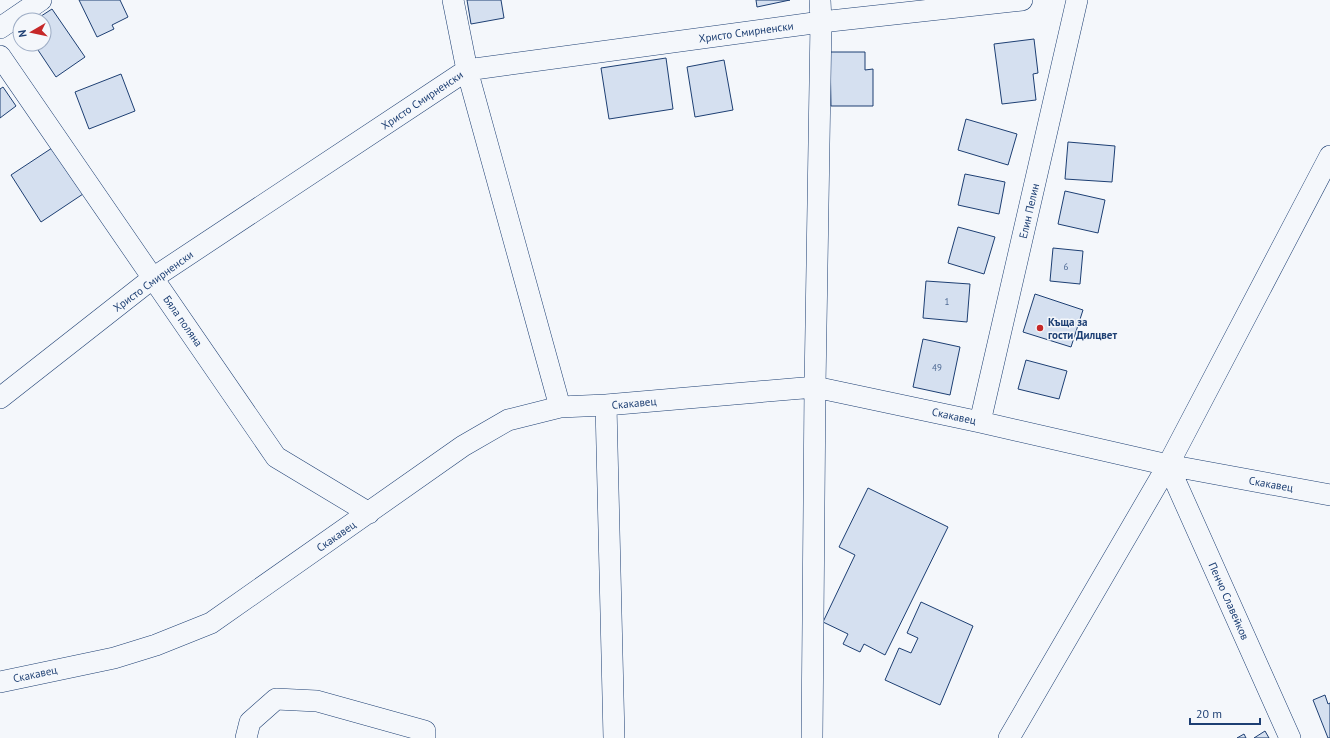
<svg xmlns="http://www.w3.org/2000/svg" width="1330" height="738" font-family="'PT Sans',sans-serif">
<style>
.building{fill:#d5e0f0;stroke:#1d3f73}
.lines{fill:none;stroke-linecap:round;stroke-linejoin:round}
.street-casing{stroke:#1d3f73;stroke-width:22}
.street{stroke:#f4f7fb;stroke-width:21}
.poi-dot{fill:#c62828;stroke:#f4f7fb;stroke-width:1.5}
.labels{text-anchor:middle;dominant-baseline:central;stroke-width:3;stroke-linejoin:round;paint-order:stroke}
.number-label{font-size:9px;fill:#4b6792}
.street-label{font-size:11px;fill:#1d3f73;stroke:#f4f7fb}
.poi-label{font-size:11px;font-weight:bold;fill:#1d3f73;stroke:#f4f7fb;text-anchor:start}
</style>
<rect width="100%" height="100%" fill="#f4f7fb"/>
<path class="building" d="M 79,0 L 120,0 L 128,17 L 112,25 L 114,29 L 97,37 Z
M 467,0 L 501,0 L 504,18 L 471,24 Z
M 756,0 L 790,0 L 757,7 Z
M 52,9 L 85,57 L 56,77 L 34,44 L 44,44 L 44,20 L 35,20 Z
M 1034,39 L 1038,73 L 1033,74 L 1036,100 L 1002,104 L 994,44 Z
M 830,52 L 865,52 L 865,70 L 873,69 L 873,106 L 831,106 Z
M 666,58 L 673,109 L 609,119 L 601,68 Z
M 724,60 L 733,110 L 695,117 L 687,67 Z
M 121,74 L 135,111 L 89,129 L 75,92 Z
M 3,87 L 16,106 L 0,118 L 0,89 Z
M 966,119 L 1017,134 L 1008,165 L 958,150 Z
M 1068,142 L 1115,146 L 1112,182 L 1065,179 Z
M 52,148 L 83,194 L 41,222 L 11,175 Z
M 965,174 L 1005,182 L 999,214 L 958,205 Z
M 1065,191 L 1105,200 L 1098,233 L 1058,224 Z
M 958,227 L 995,237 L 984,274 L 948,263 Z
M 1053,248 L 1083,251 L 1080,284 L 1050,281 Z
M 926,281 L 970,284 L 967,322 L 923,318 Z
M 1035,294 L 1083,310 L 1071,347 L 1023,332 Z
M 923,339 L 960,347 L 950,395 L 913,387 Z
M 1026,360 L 1067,371 L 1059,399 L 1018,389 Z
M 868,488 L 948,527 L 885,655 L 864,644 L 860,652 L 843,644 L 848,634 L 823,622 L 855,555 L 839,547 Z
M 921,602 L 973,626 L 940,705 L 885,680 L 899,648 L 911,653 L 918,638 L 907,633 Z
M 1325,695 L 1328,704 L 1330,703 L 1330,738 L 1328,738 L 1313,700 Z
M 1265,731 L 1269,738 L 1254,738 Z
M 1244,734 L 1246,738 L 1237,738 Z"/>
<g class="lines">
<defs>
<path id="street" d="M 453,0 L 467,70 L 560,407
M 0,28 L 41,0
M 0,56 L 276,457 L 369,513
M 0,398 L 153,278 L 467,70 L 821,22 L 1022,0
M 606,405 L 614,738
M 980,422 L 1077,0
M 1168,465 L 1290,738
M 0,682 L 114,658 L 156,645 L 211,623 L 463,446 L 508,420 L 560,407 L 606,405 L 815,387 L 980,422 L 1168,465 L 1330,495
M 246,738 L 250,722 L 276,699 L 317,701 L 425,731 L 425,738
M 812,738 L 815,387 L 821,22 L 820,0
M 1009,738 L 1168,465 L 1330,156"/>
</defs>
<use href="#street" class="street-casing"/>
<use href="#street" class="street"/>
</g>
<circle class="poi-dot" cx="1040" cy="328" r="4"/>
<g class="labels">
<g class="number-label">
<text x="1066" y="266">6</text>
<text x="947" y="301">1</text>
<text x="937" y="367">49</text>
</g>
<g class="street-label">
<text transform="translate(746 32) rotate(-8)">Христо Смирненски</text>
<text transform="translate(422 100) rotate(-34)">Христо Смирненски</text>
<text transform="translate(1029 211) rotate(-77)">Елин Пелин</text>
<text transform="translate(153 281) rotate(-36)">Христо Смирненски</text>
<text transform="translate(183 321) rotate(55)">Бяла поляна</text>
<text transform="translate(634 403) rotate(-5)">Скакавец</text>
<text transform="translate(954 416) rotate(12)">Скакавец</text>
<text transform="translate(1271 484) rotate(10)">Скакавец</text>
<text transform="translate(336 536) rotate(-35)">Скакавец</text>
<text transform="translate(1229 601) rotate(66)">Пенчо Славейков</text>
<text transform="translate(35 674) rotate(-12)">Скакавец</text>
</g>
<g class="poi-label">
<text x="1048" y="322">Къща за<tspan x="1048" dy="13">гости Дилцвет</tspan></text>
</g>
</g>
<g transform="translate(32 32) rotate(261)"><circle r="19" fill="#f4f7fb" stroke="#9eadc5"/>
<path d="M0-3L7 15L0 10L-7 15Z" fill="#c62828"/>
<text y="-6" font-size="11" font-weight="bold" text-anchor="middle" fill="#1d3f73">N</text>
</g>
<path d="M1190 718v6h70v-6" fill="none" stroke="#1d3f73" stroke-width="2"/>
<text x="1196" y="718" font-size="12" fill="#1d3f73" stroke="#f4f7fb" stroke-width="3" paint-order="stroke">20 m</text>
</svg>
